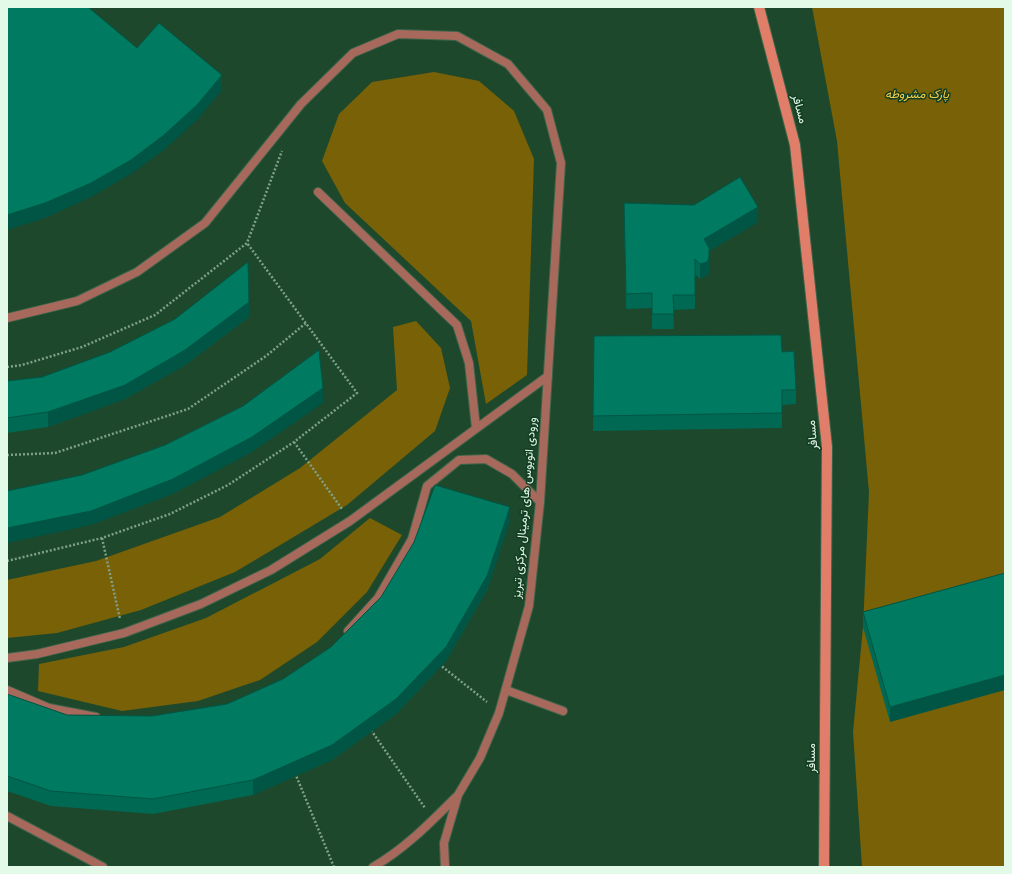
<svg xmlns="http://www.w3.org/2000/svg" width="1012" height="874" font-family="Georgia,Vazirmatn,serif">
<style>
.green{fill:#786106}
.lines{fill:none;stroke-linecap:round;stroke-linejoin:round}
.service-casing{stroke:#3e644a;stroke-width:10}
.secondary-casing{stroke:#3e644a;stroke-width:12}
.path{stroke:#7fa089;stroke-width:2.5;stroke-dasharray:2 2;stroke-linecap:butt}
.service{stroke:#a7695c;stroke-width:8}
.secondary{stroke:#e07e6a;stroke-width:10}
.wall{fill:#006953}
.shaded-wall{fill:#054}
.building{fill:#007a61;stroke:#054}
.labels{text-anchor:middle;dominant-baseline:central;stroke-width:3;stroke-linejoin:round;paint-order:stroke}
.park-label{font-size:12px;font-style:italic;fill:#f9d148;stroke:#123d22}
.street-label{font-size:12px;fill:#e3fae8;stroke:#123d22}
</style>
<rect width="100%" height="100%" fill="#1e482c"/>
<path class="green" d="M 812,7 L 1005,7 L 1005,867 L 862,867 L 853,732 L 863,627 L 869,492 L 837,141 Z
M 434,72 L 479,81 L 514,111 L 534,159 L 527,375 L 486,404 L 471,321 L 345,203 L 322,161 L 339,114 L 372,82 Z
M 416,321 L 441,348 L 450,388 L 435,431 L 347,505 L 235,572 L 141,610 L 57,633 L 7,638 L 7,580 L 96,561 L 220,517 L 300,468 L 397,390 L 393,327 Z
M 370,518 L 402,535 L 367,592 L 317,642 L 260,680 L 198,701 L 122,711 L 38,691 L 39,664 L 124,647 L 206,618 L 320,559 Z"/>
<g class="lines">
<defs>
<path id="service" d="M 318,192 L 457,325 L 469,363 L 476,428
M 7,318 L 77,301 L 137,272 L 205,223 L 301,104 L 353,53 L 398,34 L 457,36 L 508,64 L 547,110 L 561,163 L 540,502 L 529,606 L 499,713 L 480,758 L 458,795 L 444,843 L 445,867
M 348,631 L 378,598 L 412,539 L 427,486 L 459,460 L 486,459 L 512,474 L 540,502
M 7,658 L 37,654 L 124,633 L 201,604 L 271,570 L 350,521 L 548,376
M 7,690 L 49,708 L 96,717
M 506,690 L 563,711
M 7,816 L 103,867
M 373,867 C 405,849 432,821 458,795"/>
<path id="secondary" d="M 759,7 L 795,145 L 827,447 L 824,867"/>
</defs>
<use href="#service" class="service-casing"/>
<use href="#secondary" class="secondary-casing"/>
<path class="path" d="M 7,367 L 22,365 L 82,347 L 155,315 L 247,243 L 282,151
M 294,442 L 342,509
M 7,455 L 55,453 L 188,409 L 266,356 L 306,323
M 102,538 L 120,619
M 7,561 L 102,538 L 170,514 L 228,485 L 294,442 L 357,393 L 247,243
M 439,664 L 487,702
M 371,730 L 425,808
M 295,773 L 334,867"/>
<use href="#service" class="service"/>
<use href="#secondary" class="secondary"/>
</g>
<path class="wall" d="M 624,203 L 758,222 L 709,251 L 709,272 L 707,276 L 700,279 L 695,274 L 695,309 L 673,310 L 674,329 L 652,329 L 652,308 L 626,309 Z
M 249,317 L 185,365 L 125,399 L 48,427 L 7,433 L 7,381 L 42,377 Z
M 594,336 L 782,352 L 796,390 L 796,404 L 782,405 L 782,428 L 593,431 Z
M 510,521 L 487,590 L 446,661 L 396,714 L 332,760 L 253,795 L 153,814 L 51,806 L 7,791 L 7,694 L 67,715 L 152,716 L 227,704 L 283,679 L 331,647 Z
M 1005,573 L 890,722 L 863,627 L 863,612 Z"/>
<path class="shaded-wall" d="M 222,75 L 222,90 L 197,120 L 164,150 L 131,174 L 91,197 L 45,218 L 7,230 L 7,215 Z
M 758,207 L 758,222 L 704,254 L 704,239 Z
M 709,257 L 709,272 L 707,276 L 700,279 L 700,264 Z
M 249,302 L 249,317 L 185,365 L 125,399 L 48,427 L 48,412 Z
M 323,388 L 323,403 L 252,452 L 173,494 L 91,525 L 7,543 L 7,528 Z
M 510,507 L 510,521 L 487,590 L 446,661 L 396,714 L 332,760 L 253,795 L 253,780 Z
M 1005,675 L 1005,690 L 890,722 L 890,707 Z"/>
<path class="building" d="M 7,7 L 88,7 L 137,48 L 159,23 L 222,75 L 197,105 L 164,135 L 131,160 L 91,183 L 45,203 L 7,215 Z
M 740,177 L 758,207 L 704,239 L 709,248 L 709,257 L 707,262 L 700,264 L 695,259 L 695,295 L 673,295 L 674,314 L 652,314 L 652,293 L 626,294 L 624,203 L 694,205 Z
M 248,262 L 249,302 L 185,350 L 125,385 L 48,412 L 7,418 L 7,381 L 42,377 L 110,352 L 175,319 Z
M 781,335 L 782,352 L 794,351 L 796,390 L 782,390 L 782,413 L 593,416 L 594,336 Z
M 319,350 L 323,388 L 252,437 L 173,479 L 91,511 L 7,528 L 7,491 L 82,475 L 165,445 L 243,406 Z
M 435,485 L 510,507 L 487,576 L 446,647 L 396,699 L 332,745 L 253,780 L 153,799 L 51,791 L 7,776 L 7,694 L 67,715 L 152,716 L 227,704 L 283,679 L 331,647 L 381,597 L 414,542 Z
M 1005,573 L 1005,675 L 890,707 L 863,612 Z"/>
<g class="labels">
<g class="park-label">
<text x="917" y="95">پارک مشروطه</text>
</g>
<g class="street-label">
<text transform="translate(799 109) rotate(75)">مسافر</text>
<text transform="translate(813 435) rotate(-95)">مسافر</text>
<text transform="translate(525 508) rotate(-85)">ورودی اتوبوس های ترمینال مرکزی تبریز</text>
<text transform="translate(812 758) rotate(-90)">مسافر</text>
</g>
</g>
<rect width="1012" height="874" fill="none" stroke="#e3fae8" stroke-width="16"/>
</svg>
